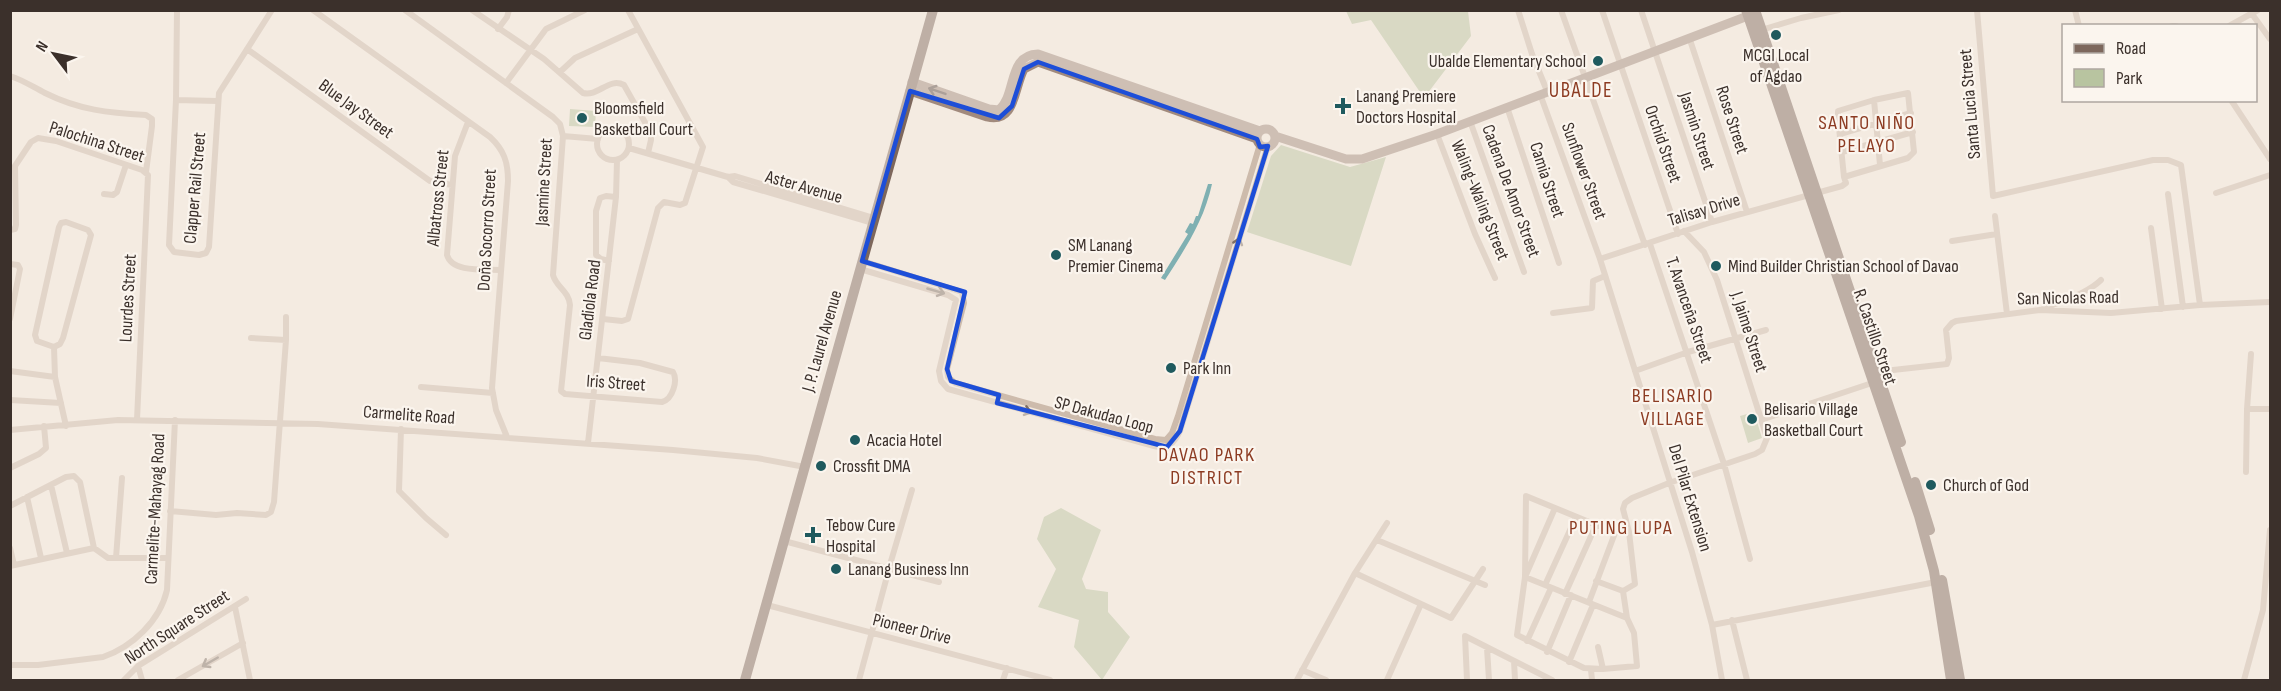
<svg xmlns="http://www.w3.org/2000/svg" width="2281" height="691" font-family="'Sofia Sans Condensed',sans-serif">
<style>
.green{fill:#b8c4a0}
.water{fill:#7fb0b2}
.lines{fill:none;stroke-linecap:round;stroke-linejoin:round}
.street{stroke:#cdbbac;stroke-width:6}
.secondary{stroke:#a18a7d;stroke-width:9}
.primary{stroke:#7d675c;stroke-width:10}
.oneway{stroke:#544640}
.oneway2{stroke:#7d6f65}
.marked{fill:none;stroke:#1d4ed8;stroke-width:4.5;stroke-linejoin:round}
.poi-dot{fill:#1f5a5e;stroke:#fbf5ee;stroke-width:2}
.labels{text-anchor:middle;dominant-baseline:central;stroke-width:4.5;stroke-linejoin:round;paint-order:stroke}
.poi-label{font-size:18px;fill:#3b302b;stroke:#fbf5ee;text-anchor:start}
.street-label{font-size:18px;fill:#3b302b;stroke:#fbf5ee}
.neighbourhood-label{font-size:20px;letter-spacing:1.5px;fill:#8c3b22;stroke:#fbf5ee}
.quarter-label{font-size:21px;letter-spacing:1.5px;fill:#8c3b22;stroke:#fbf5ee}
</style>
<rect width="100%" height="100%" fill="#f4ebe1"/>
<path class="green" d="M 1346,11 L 1468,11 L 1471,36 L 1424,98 L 1371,20 L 1352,24 Z
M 570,109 L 596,111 L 595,127 L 569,126 Z
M 1281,145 L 1350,167 L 1386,157 L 1351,266 L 1247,232 L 1271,156 Z
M 1754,412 L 1762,438 L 1748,443 L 1740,416 Z
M 1061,508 L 1101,530 L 1082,579 L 1086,589 L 1108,592 L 1108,612 L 1130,637 L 1102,680 L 1074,647 L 1079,620 L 1038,607 L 1056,569 L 1037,539 L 1044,517 Z"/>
<path class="water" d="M 1208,184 L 1212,184 C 1204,221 1185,249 1165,280 L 1161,278 L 1188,234 L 1185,232 L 1190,223 L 1193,224 L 1196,216 L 1198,216 Z"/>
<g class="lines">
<path class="street" d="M 177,10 L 176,100 L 169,245 L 174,252 L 199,255 L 206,253 L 209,247 L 219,93 L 272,10
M 313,10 L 490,137 C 504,150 508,162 508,181 L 492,388 L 496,410 L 507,437
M 405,10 L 553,117 L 560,124 L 563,136 L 553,275 C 556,287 569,291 570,305 L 561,391 L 565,394 L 662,402 C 673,399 678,380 673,372 L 640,363 L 598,358
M 472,10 L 544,59 L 583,93 C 598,97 609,77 624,85 L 651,133 L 651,140 L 648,153
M 1518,10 L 1532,54 L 1547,91
M 1561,10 L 1645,245
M 1602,10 L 1678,234
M 1641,10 L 1712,222
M 1977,10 L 1993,196 L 2153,160 L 2168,160 L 2181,165 L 2200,305
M 2075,10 L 2079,26
M 2252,14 L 2270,39
M 2172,26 L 2176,26
M 2229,26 L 2258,10
M 498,29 L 507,17 L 509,10
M 1761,30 L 1801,18 L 1839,10
M 1689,37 L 1747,212
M 247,49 L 430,181 L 452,185
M 560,72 L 575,58 L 638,29
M 10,76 C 23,80 33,87 45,93 C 79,110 109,113 146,115 L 152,119 L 152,126 L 146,172
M 506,83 L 546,29 L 585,10
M 1540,94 L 1600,259 L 1692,552 L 1712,625 L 1722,680
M 176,100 L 217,101
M 1874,100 L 1880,165
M 2231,100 L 2270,159
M 1507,107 L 1559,263
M 1470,121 L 1524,272
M 468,122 L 455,156 L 447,255 C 452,273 485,269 501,270
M597 144a16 16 0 1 1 32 0a16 16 0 1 1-32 0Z
M 1437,134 L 1475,234 L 1495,278
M 1840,134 L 1911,113
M 563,136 L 598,139
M 629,148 L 728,177 L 735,176 L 874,218
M 1842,152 L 1913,132
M 15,166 L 31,142 L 38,138 L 56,141 L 142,170 L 148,175 L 137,420
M 728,177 L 733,182 L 873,223
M 2216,193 L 2270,175
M 104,194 L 113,195 L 117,192 L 126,165
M 2168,194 L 2183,307
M 1995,216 L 2007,314
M 66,222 L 88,230 L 91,235 L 63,338 L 60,344 L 54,347 L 37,341 L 35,335 L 59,227 L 61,223 Z
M 2151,228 L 2162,309
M 10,230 L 15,229 L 16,225 L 15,166
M 1952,241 L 1997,234
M 1650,244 L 1724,464 L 1750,559
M 1600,259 L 1712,222 L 1842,186 L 1846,183 L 1844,177 L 1838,118 L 1838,111 L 1874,100 L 1908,93 L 1914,152 L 1908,158 L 1844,177
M 609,261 L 601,259 L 596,255 L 596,211 L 600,198 L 606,196 L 616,197
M 862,261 L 962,292 L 964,303 L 947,369 L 948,377 L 955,383 L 1155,439 L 1166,440 L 1172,433 L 1178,416 L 1260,144
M 10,264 L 18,265 L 20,269 L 10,319
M 860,269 L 948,295 L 956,300 L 939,371 L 941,381 L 948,389 L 1154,446 C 1168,449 1174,444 1180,431 L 1268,146
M 2041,310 C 2061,300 2084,296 2101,280
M 1553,313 L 1592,308 L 1593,281 L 1605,276
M 603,319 L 622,321 L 628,319 L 658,208 L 664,202 L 680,205 L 685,203 L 703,147 L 628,10
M 251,338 L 286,340
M 54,347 L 55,377 L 66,426
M 10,371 L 55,377
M 1635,371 L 1688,352 L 1766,330
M 1875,372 L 1947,364 L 1949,358 L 1946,330 L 1952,323 L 1956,321 L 2040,310 L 2111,313 L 2200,305 L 2270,302
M 421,387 L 493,393
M 10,400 L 61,403
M 2247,409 L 2270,409
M 1761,420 L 1875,382
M 401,429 L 399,491 L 426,518 L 446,535
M 10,430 L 118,420 L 318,424 L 673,450 L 757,458 L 805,467
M 588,443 L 616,197 L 617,160
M 10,468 L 39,454 L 46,448 L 44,426
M 2246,472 L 2247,409 L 2251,354
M 51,485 L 67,553
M 27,497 L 41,558
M 10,506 L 66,477 L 74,476 L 80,482 L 94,548
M 1555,508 L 1525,577 L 1627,618
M 170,511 L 216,515 L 237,513 L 266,515 L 271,512 L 274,502 L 286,340 L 286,317
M 1377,540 L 1485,585
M 784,541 L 939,582
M 10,548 L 14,565
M 116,558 L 122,478
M 10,566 L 94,548 L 108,558 L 168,558
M 889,568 L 912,490
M 1355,573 L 1451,618 L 1483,569
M 1596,581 L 1623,591 L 1627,618 L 1634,633 L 1637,666 L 1603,669 L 1584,668 L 1517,635 L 1525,577 L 1526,496 L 1611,531 L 1629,532
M 1545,585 L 1576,517
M 1623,591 L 1635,584 L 1629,532 L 1623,509 L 1625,503 L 1632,498 L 1669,483 L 1755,454 L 1762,450 L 1767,438 L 1717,280 L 1704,252 L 1684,231
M 1565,594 L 1596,525
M 1589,602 L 1615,533
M 767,605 L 1050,680
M 235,607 L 250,680
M 1732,620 L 1747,680
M 1712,625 L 1936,582
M 1527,641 L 1551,588
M 1598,647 L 1603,669
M 1487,648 L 1489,680
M 1547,652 L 1571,595
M 1514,661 L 1515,680
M 1569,662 L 1593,605
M 10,665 L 38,665 L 103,657 C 132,647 160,621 167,590 L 175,420
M 138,666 L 142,680
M 1302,670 L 1326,680
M 1591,670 L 1592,680
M 124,680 L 138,666 L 246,599
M 178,680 L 243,643
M 859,680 L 886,580
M 1003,680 L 1007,668
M 1297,680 L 1355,573 L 1387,523
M 1387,680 L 1421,604
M 1467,680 L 1465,636 L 1552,680
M 2244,680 L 2263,610 L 2270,530"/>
<path class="secondary" d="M 912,82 L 989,109 L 999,110 C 1017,94 1007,55 1038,54 L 1260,131
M 910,91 L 987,117 C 1016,124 1014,87 1024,69 L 1038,62 L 1257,139
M1257 138a9 9 0 1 1 18 0a9 9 0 1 1-18 0Z
M 1275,136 L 1346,159 L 1362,159 L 1437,134 L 1753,14"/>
<path class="primary" d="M 1746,10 L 1919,516 L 1934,571 L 1951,680
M 1755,10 L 1901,442
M 1915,482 L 1930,530
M 1942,580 L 1960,680
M 745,680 L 933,10"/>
</g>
<defs><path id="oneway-shaft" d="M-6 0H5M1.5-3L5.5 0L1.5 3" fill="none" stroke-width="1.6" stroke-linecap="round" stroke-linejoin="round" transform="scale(1.5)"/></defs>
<use class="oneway" href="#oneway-shaft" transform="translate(937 91) rotate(-161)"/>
<g class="oneway2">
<use href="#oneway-shaft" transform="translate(1237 246) rotate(-73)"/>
<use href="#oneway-shaft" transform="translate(936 291) rotate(16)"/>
<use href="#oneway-shaft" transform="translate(1023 410) rotate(16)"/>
<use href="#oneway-shaft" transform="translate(210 662) rotate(150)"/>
</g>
<path d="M0 0H2281V691H0ZM 1038,62 L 1257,139 L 1260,147 L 1268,146 L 1180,431 L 1167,447 L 997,403 L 999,395 L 951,381 L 947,369 L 965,292 L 862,261 L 910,91 L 999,118 L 1012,106 L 1024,69 Z" fill="#f4ebe1" fill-opacity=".55" fill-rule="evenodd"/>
<path class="marked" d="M 1038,62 L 1257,139 L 1260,147 L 1268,146 L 1180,431 L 1167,447 L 997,403 L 999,395 L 951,381 L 947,369 L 965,292 L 862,261 L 910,91 L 999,118 L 1012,106 L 1024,69 Z"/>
<g class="poi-dot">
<circle cx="1776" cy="35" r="6"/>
<circle cx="1598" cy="61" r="6"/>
<path d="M1340 97h6v6h6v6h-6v6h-6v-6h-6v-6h6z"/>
<circle cx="582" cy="118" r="6"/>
<circle cx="1056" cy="255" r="6"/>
<circle cx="1716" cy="266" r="6"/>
<circle cx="1171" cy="368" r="6"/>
<circle cx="1752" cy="419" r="6"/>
<circle cx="855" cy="440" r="6"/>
<circle cx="821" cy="466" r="6"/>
<circle cx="1931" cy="485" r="6"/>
<path d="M810 526h6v6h6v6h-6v6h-6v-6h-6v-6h6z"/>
<circle cx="836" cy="569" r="6"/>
</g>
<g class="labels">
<g class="poi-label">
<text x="1776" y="55" text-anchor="middle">MCGI Local<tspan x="1776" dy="21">of Agdao</tspan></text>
<text x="1586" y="61" text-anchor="end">Ubalde Elementary School</text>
<text x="1356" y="96">Lanang Premiere<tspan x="1356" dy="21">Doctors Hospital</tspan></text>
<text x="594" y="108">Bloomsfield<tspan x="594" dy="21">Basketball Court</tspan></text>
<text x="1068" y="245">SM Lanang<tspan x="1068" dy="21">Premier Cinema</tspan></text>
<text x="1728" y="266">Mind Builder Christian School of Davao</text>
<text x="1183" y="368">Park Inn</text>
<text x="1764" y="409">Belisario Village<tspan x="1764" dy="21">Basketball Court</tspan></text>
<text x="867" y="440">Acacia Hotel</text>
<text x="833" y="466">Crossfit DMA</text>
<text x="1943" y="485">Church of God</text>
<text x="826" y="525">Tebow Cure<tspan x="826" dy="21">Hospital</tspan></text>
<text x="848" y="569">Lanang Business Inn</text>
</g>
<g class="street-label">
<text transform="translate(1970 104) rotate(-95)">Santa Lucia Street</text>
<text transform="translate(356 109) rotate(36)">Blue Jay Street</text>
<text transform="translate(1732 120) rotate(72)">Rose Street</text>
<text transform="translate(1697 131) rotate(72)">Jasmin Street</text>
<text transform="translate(97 142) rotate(18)">Palochina Street</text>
<text transform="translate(1663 144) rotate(71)">Orchid Street</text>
<text transform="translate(1584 171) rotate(70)">Sunflower Street</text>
<text transform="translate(1547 180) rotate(72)">Camia Street</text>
<text transform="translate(544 182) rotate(-87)">Jasmine Street</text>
<text transform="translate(804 187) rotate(16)">Aster Avenue</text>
<text transform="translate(195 188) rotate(-85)">Clapper Rail Street</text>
<text transform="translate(1511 191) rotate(70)">Cadena De Amor Street</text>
<text transform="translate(438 198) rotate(-84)">Albatross Street</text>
<text transform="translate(1480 200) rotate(68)">Waling-Waling Street</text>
<text transform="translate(1704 210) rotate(-17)">Talisay Drive</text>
<text transform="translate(487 230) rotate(-87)">Doña Socorro Street</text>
<text transform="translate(128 298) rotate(-87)">Lourdes Street</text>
<text transform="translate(2068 298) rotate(-1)">San Nicolas Road</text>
<text transform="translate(590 300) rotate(-83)">Gladiola Road</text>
<text transform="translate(1689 310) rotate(71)">T. Avanceña Street</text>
<text transform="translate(1749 332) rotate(72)">J. Jaime Street</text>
<text transform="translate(1875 337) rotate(71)">R. Castillo Street</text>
<text transform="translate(822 341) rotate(-74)">J. P. Laurel Avenue</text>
<text transform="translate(616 383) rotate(4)">Iris Street</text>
<text transform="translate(409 415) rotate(4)">Carmelite Road</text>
<text transform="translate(1104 415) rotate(15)">SP Dakudao Loop</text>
<text transform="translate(1690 498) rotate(73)">Del Pilar Extension</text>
<text transform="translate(155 509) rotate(-87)">Carmelite-Mahayag Road</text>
<text transform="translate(177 627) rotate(-33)">North Square Street</text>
<text transform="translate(912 629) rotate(14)">Pioneer Drive</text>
</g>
<g class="neighbourhood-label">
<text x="1867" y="123">SANTO NIÑO<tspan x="1867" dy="23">PELAYO</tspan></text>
<text x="1673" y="396">BELISARIO<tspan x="1673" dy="23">VILLAGE</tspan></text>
<text x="1207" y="455">DAVAO PARK<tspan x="1207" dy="23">DISTRICT</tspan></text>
<text x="1621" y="528">PUTING LUPA</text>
</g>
<g class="quarter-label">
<text x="1581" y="90">UBALDE</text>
</g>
</g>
<rect width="2281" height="691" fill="none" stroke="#3b302b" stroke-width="24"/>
<rect x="2062" y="24" width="195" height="78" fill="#fbf5ee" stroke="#aea6a0" stroke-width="1.5"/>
<rect x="2074" y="44" width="30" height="9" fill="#7d675c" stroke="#aea6a0" stroke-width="1.5"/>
<text x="2116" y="54" font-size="18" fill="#3b302b">Road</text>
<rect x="2074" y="69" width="30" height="18" fill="#b8c4a0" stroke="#aea6a0" stroke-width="1.5"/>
<text x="2116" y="84" font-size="18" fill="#3b302b">Park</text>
<g transform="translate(54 54) rotate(302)" stroke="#fbf5ee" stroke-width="4.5" paint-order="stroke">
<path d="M0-4.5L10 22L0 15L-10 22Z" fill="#3b302b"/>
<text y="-9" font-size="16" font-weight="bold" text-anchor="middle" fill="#3b302b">N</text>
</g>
</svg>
